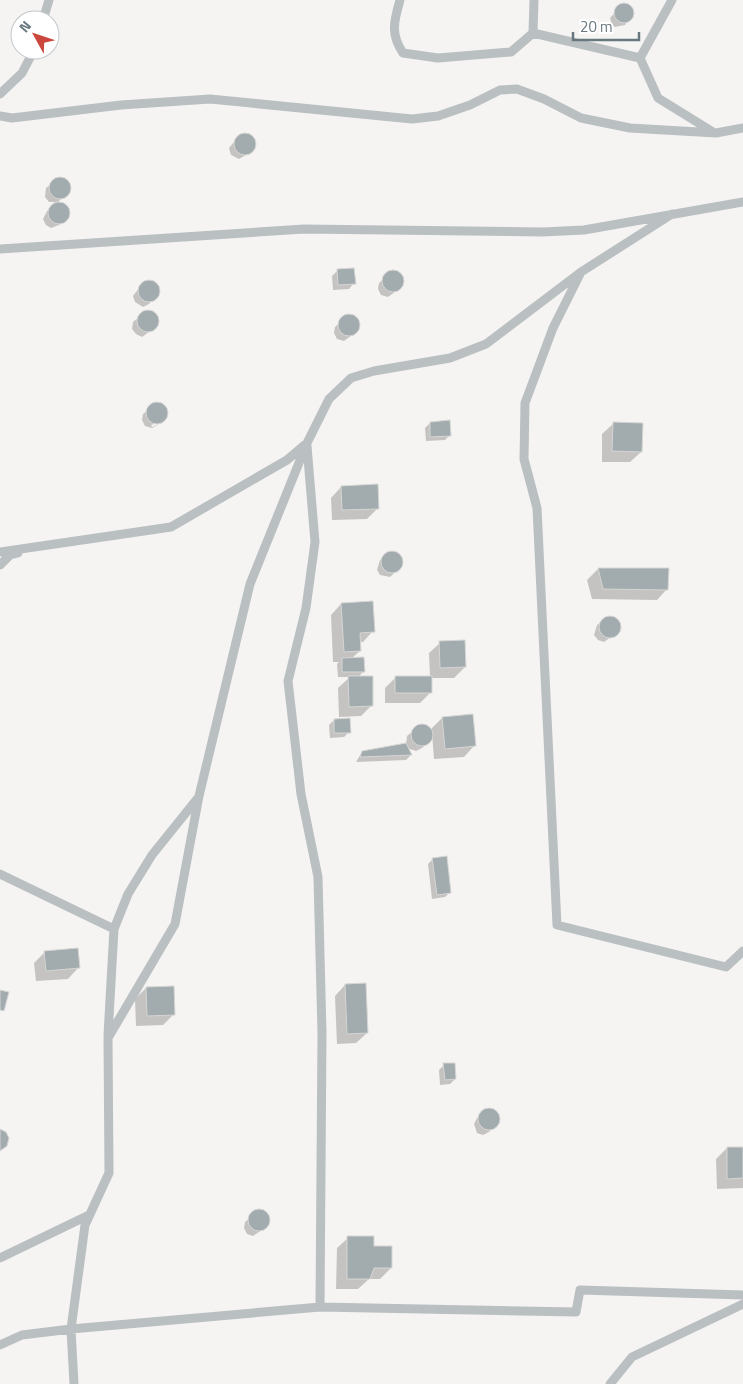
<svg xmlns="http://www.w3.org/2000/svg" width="743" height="1384" font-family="'Titillium Web',sans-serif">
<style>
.shadow{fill:#0003}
.building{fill:#a2abae;stroke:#d6d6d5}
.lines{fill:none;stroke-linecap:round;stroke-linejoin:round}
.minor{stroke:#babfc1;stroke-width:9}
</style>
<rect width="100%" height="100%" fill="#f5f4f2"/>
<path class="shadow" d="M 625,5 L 632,10 L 632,14 L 625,25 L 615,27 L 612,25 L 610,18 L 621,6 Z
M 244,134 L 252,137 L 255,142 L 251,152 L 239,159 L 231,155 L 229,148 L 238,137 Z
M 57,179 L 66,181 L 69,186 L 68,192 L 58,202 L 49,202 L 45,197 L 46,188 Z
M 62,204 L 67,208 L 68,214 L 65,220 L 59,225 L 51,228 L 46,225 L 43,219 L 47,211 L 53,206 Z
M 337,271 L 354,283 L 349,289 L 333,290 L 332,276 Z
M 392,272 L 400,275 L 403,280 L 399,289 L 388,297 L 381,295 L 378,289 L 379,283 Z
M 150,282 L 157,287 L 158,293 L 149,304 L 143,307 L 135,302 L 133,296 L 142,284 Z
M 146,311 L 155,314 L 157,320 L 153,329 L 142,337 L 136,334 L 132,329 L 133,322 Z
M 348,316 L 356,319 L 359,324 L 355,333 L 344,341 L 337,339 L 334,333 L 335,327 Z
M 156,403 L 164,406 L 167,411 L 163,421 L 151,425 L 152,427 L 159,424 L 152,428 L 145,426 L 142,420 L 143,414 Z
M 430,423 L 450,435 L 445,440 L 426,441 L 425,428 Z
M 613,424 L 641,452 L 630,462 L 602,462 L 602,434 Z
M 341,487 L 378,508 L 367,519 L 332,520 L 331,498 Z
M 391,552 L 399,555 L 402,560 L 401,567 L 390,577 L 380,575 L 377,570 L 380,560 Z
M 598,569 L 667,570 L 667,589 L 657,600 L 592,599 L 587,580 Z
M 341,604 L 373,631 L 363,642 L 359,642 L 360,651 L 352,658 L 364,671 L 358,677 L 372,705 L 361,716 L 339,717 L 338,688 L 350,677 L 338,677 L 337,664 L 339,662 L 333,662 L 331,615 Z
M 608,617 L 617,620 L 619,625 L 615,634 L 604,642 L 598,640 L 594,635 L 597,625 Z
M 440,643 L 465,667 L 454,678 L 431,678 L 431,692 L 420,703 L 385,703 L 385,688 L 396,677 L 430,677 L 429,653 Z
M 472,715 L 474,746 L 464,757 L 434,759 L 432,733 L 428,743 L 422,748 L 416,751 L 407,748 L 411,755 L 406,760 L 356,762 L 362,752 L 406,744 L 407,736 L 420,725 L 430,730 L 442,718 Z
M 334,720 L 349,732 L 344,737 L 330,738 L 329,725 Z
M 433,859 L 450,892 L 445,897 L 432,899 L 428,864 Z
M 45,952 L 78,968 L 68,979 L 36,981 L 34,963 Z
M 345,985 L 367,1033 L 356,1043 L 337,1044 L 335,996 Z
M 146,988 L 174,1014 L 163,1025 L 136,1026 L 135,999 Z
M 444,1065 L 455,1079 L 450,1084 L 440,1085 L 439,1070 Z
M 491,1110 L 498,1115 L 498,1121 L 489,1132 L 483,1135 L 477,1133 L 474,1124 L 477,1118 L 482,1112 Z
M 727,1148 L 743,1148 L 743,1188 L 717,1189 L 716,1159 Z
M 258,1211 L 264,1212 L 269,1219 L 265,1228 L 253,1236 L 247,1234 L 244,1228 L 245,1222 Z
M 348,1238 L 373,1247 L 391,1268 L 380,1279 L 369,1279 L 358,1289 L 336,1289 L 337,1248 Z"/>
<path class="building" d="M614 13a10 10 0 1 1 20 0a10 10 0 1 1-20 0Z
M234 144a11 11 0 1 1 22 0a11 11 0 1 1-22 0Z
M49 188a11 11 0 1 1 22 0a11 11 0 1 1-22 0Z
M48 213a11 11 0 1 1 22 0a11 11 0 1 1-22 0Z
M 354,268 L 356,284 L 338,285 L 337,269 Z
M382 281a11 11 0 1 1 22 0a11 11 0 1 1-22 0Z
M138 291a11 11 0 1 1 22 0a11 11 0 1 1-22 0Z
M137 321a11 11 0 1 1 22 0a11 11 0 1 1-22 0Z
M338 325a11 11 0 1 1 22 0a11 11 0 1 1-22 0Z
M146 413a11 11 0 1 1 22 0a11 11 0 1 1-22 0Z
M 450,420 L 451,436 L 430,437 L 430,422 Z
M 613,422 L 643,423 L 642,452 L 612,451 Z
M 378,484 L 379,509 L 342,510 L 341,486 Z
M381 562a11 11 0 1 1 22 0a11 11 0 1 1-22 0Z
M 598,568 L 669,568 L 668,590 L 603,589 Z
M 373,601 L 375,632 L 360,633 L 361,651 L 344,652 L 341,603 Z
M599 627a11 11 0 1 1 22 0a11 11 0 1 1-22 0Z
M 465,640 L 466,667 L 440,668 L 439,641 Z
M 364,657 L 365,672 L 342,672 L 342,658 Z
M 348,676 L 373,676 L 373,706 L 349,707 Z
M 395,676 L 432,676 L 432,693 L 395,693 Z
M 473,714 L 476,746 L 445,749 L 442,717 Z
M 350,718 L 351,733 L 334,733 L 334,719 Z
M411 735a11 11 0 1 1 22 0a11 11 0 1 1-22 0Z
M 406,743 L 412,755 L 360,757 L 362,751 Z
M 447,856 L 451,893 L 437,895 L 432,858 Z
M 78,948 L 80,968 L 46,971 L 44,951 Z
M 366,983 L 368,1033 L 347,1034 L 345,984 Z
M 174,986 L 175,1015 L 147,1016 L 146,987 Z
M 0,990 L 9,992 L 4,1011 L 0,1010 Z
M 443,1063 L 455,1063 L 456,1079 L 445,1080 Z
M478 1119a11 11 0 1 1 22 0a11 11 0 1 1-22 0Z
M 0,1129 L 6,1132 L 9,1138 L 7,1146 L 0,1151 Z
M 727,1147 L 743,1147 L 743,1178 L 727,1179 Z
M248 1220a11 11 0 1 1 22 0a11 11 0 1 1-22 0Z
M 347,1236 L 374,1236 L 374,1246 L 392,1246 L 392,1268 L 374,1268 L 370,1279 L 347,1279 Z"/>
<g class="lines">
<path class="minor" d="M 400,0 C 394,21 390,34 403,53 L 438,58 L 511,52 L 533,33 L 640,58 L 658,98 L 713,132
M 43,20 L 49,0
M 533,33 L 534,0
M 640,58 L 672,0
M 0,94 L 22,73 L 34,50
M 0,116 L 12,118 L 121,105 L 210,99 L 412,119 L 438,116 L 470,105 L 500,90 L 517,89 L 544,99 L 581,118 L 630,128 L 716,133 L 743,128
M 0,249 L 304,229 L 542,232 L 584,230 L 743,202
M 581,272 L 553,328 L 525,403 L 524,459 L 537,508 L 557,925 L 726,967 L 743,951
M 307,446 L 315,542 L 306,608 L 288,681 L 301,794 L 318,877 L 322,1033 L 320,1307
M 0,552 L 171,527 L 287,460 L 307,443 L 329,399 L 351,378 L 374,371 L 450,358 L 486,344 L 581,272 L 672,214
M 0,565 L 10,555 L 18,553
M 0,874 L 114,929
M 108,1035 L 114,929 L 128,894 L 152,855 L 197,799
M 0,1258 L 89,1215
M 0,1345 L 22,1335 L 71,1329 L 320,1307 L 576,1312 L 580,1290 L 743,1295
M 74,1384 L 71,1329 L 85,1225 L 109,1173 L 108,1038 L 175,924 L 199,796 L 250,584 L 307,443
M 610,1384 L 632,1357 L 743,1304"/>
</g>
<g transform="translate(35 35) rotate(310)"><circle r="24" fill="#ffffff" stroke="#c3c9cc"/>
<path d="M0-4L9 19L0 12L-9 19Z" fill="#cb463c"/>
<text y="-8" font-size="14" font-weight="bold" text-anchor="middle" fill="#68787f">N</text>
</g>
<path d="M573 32v8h66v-8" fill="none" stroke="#68787f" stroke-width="2.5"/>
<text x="580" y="32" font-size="15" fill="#68787f" stroke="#ffffff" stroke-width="4" paint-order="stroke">20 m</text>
</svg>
